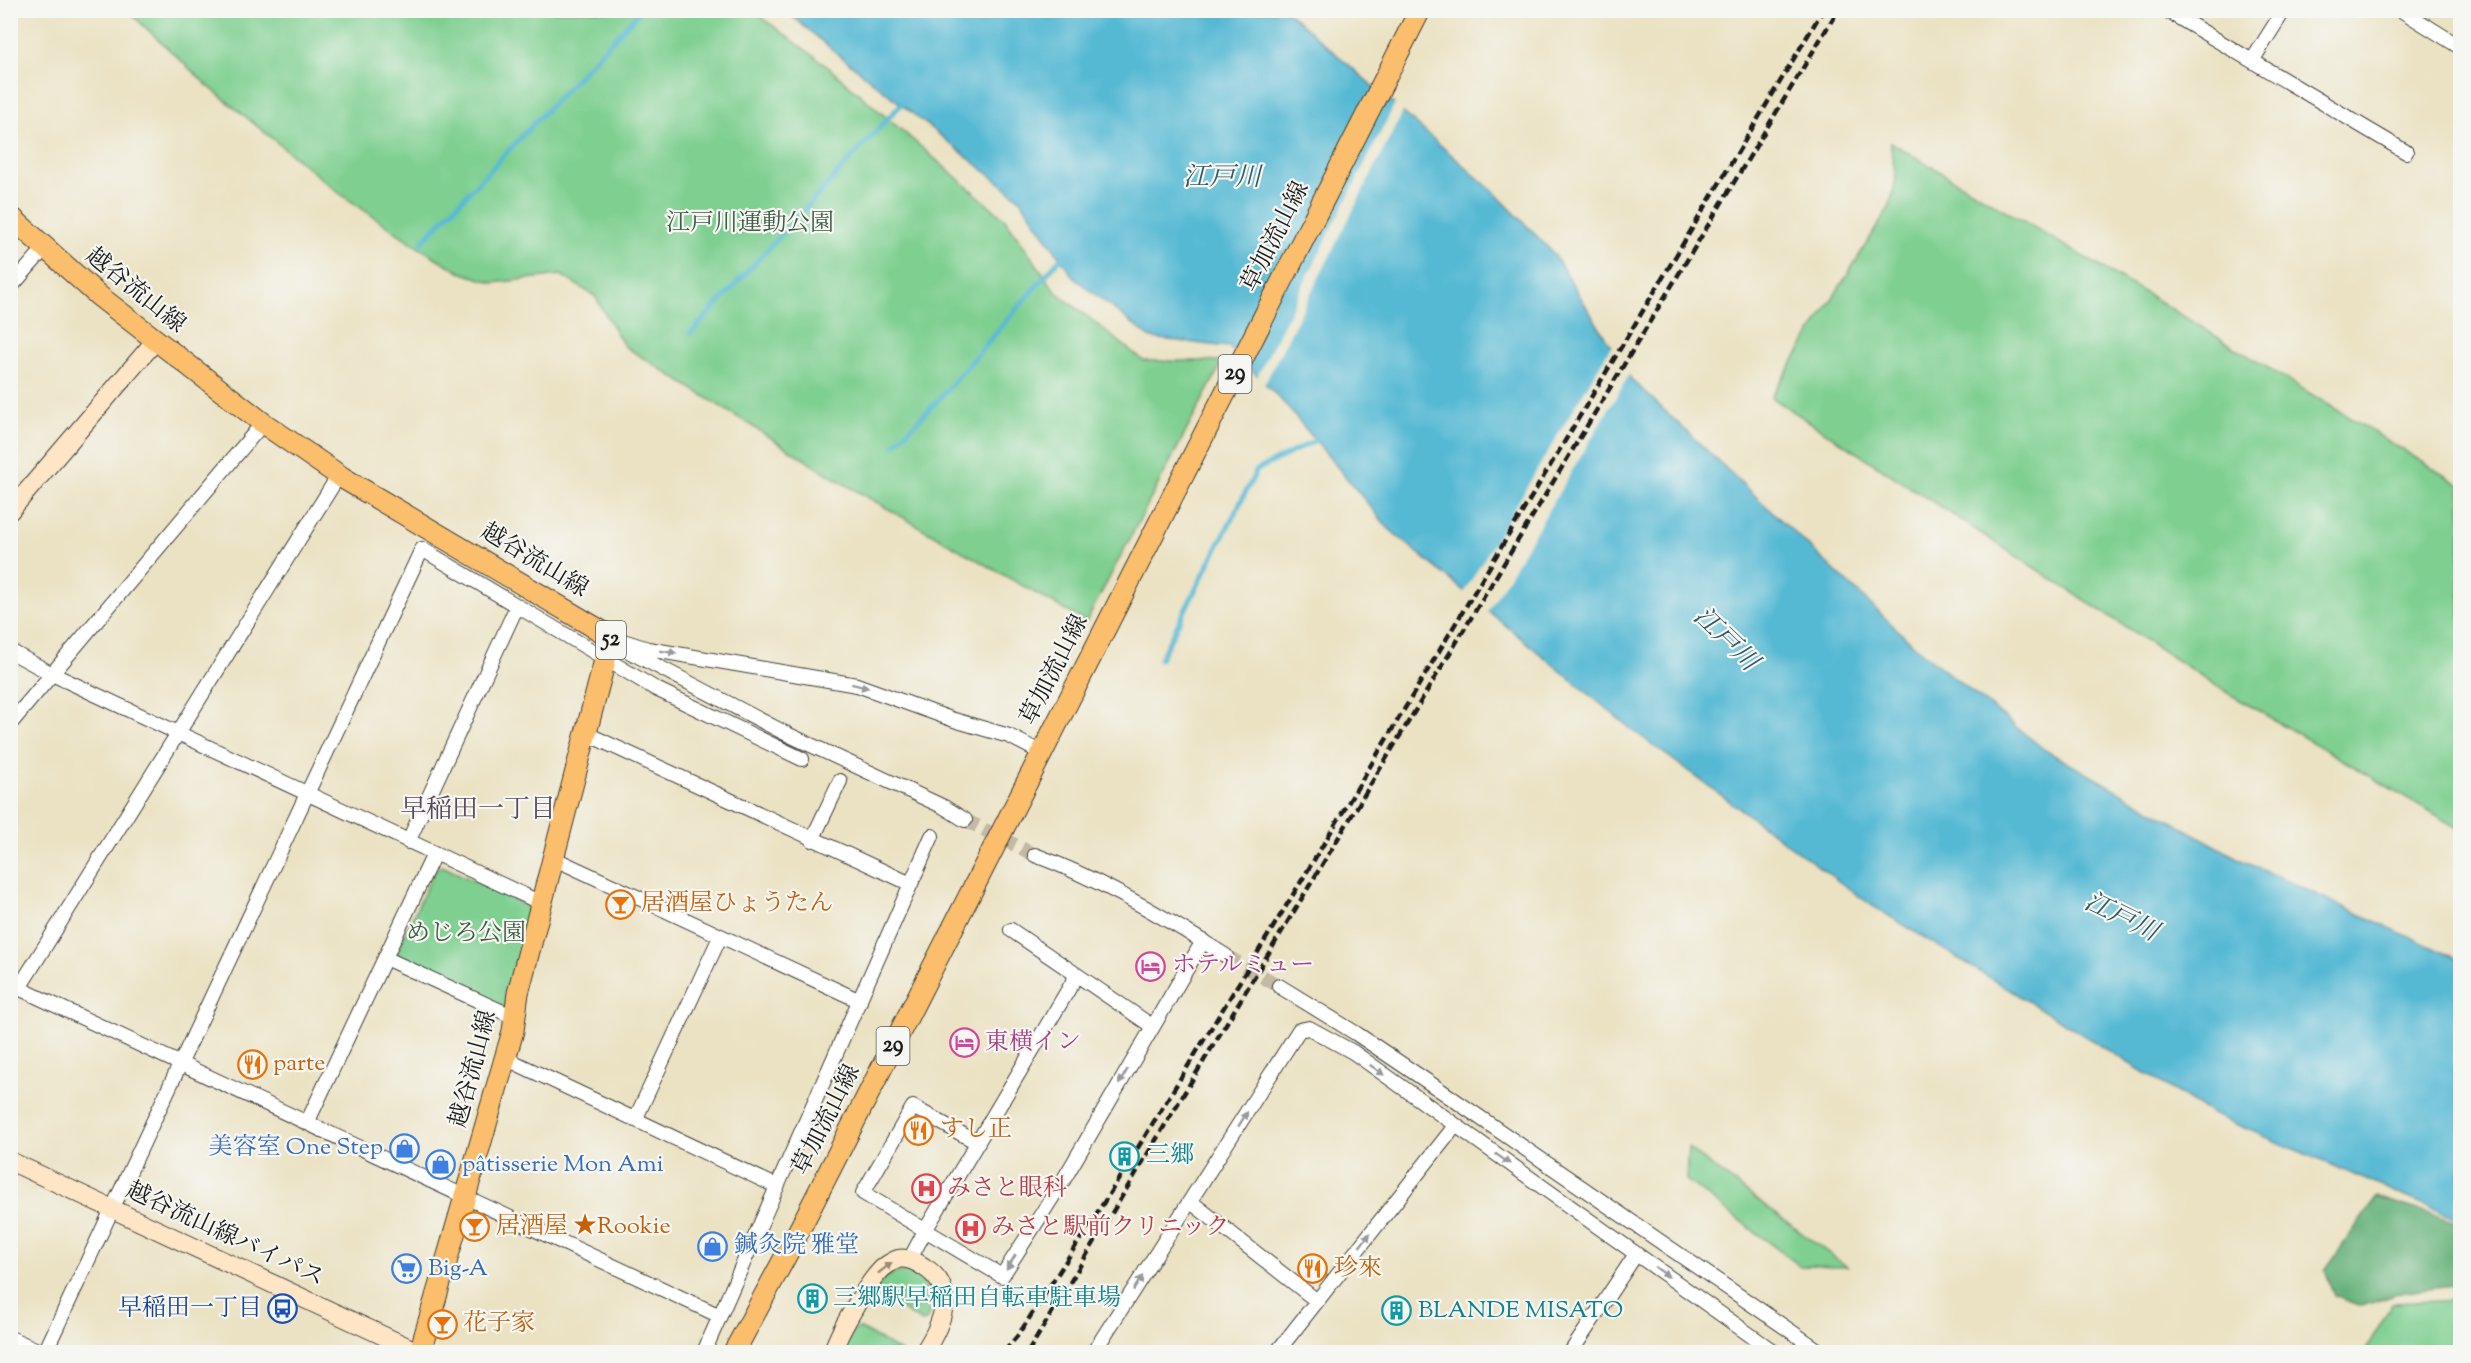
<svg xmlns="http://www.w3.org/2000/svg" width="2471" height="1363" font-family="'Sorts Mill Goudy','Noto Serif JP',serif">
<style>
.green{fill:#7ecf90;stroke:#4d7656;stroke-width:1.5}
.forest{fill:#66b27a;stroke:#41674b;stroke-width:1.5}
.water{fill:#56b9d4;stroke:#396a78;stroke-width:1.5}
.pier{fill:#ebe2c3}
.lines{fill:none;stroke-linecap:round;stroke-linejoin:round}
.stream{stroke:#56b9d4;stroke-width:5}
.street-tunnel{stroke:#c2baa2;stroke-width:14;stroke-dasharray:14 7;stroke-linecap:butt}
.street-casing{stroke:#3b3a35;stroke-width:16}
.secondary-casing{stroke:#3b3a35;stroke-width:20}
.primary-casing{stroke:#3b3a35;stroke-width:23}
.street{stroke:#fff;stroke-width:14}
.secondary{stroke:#fde5c5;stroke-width:18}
.primary{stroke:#fabe6d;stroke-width:21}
.rail{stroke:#1c1c1c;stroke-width:4.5;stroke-dasharray:9 4.5;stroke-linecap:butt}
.oneway{fill:#999}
.oneway2{fill:#988b79}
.labels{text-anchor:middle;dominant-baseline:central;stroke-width:4.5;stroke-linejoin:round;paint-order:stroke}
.shield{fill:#f6f6f2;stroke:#5d5d5c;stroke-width:1.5}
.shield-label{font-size:22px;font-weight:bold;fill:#1c1c1c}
.park-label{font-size:24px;fill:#3e5b45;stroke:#f6f6f2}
.street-label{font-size:24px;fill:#1c1c1c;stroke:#f6f6f2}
.food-label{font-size:24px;fill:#c56008;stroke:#f6f6f2;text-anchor:start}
.hotel-label{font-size:24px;fill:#b23c85;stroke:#f6f6f2;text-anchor:start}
.shop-label{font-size:24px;fill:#366cbe;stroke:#f6f6f2;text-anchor:start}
.culture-label{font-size:24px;fill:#0d838f;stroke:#f6f6f2;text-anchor:start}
.health-label{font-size:24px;fill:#be3a42;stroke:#f6f6f2;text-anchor:start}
.transit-label{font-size:24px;fill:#164399;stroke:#f6f6f2;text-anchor:end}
.water-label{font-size:26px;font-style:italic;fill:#335b66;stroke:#f6f6f2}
.neighbourhood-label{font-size:26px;fill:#58485c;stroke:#f6f6f2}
</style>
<rect width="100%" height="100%" fill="#f6f6f2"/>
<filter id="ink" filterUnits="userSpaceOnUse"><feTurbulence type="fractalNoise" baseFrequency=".0167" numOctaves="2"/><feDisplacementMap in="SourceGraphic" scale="12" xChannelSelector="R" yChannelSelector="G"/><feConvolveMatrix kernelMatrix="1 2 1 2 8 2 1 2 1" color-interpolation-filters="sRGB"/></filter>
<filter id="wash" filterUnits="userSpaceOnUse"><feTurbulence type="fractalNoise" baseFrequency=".008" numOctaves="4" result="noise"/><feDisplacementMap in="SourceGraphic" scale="24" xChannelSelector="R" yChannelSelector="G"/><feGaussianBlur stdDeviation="1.35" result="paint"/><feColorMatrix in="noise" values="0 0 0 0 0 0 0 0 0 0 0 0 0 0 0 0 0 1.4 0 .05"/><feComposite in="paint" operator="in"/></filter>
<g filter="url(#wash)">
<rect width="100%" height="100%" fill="#ebe2c3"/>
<path class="green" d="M 128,11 L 753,11 L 822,62 L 1005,219 L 1056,292 L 1144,361 L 1223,361 L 1086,622 L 841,482 L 624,346 L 595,296 L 561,275 L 493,283 L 460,272 L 418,247 L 339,193 L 208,86 Z
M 1890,142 L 2160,302 L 2460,485 L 2460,829 L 2223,690 L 1771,397 L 1890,206 L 1896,179 Z
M 442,866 L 526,905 L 530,914 L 509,1004 L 505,1008 L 399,959 L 396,953 L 435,869 Z
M 1688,1148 L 1847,1267 L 1800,1266 L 1686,1180 Z
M 905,1272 C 927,1277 937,1301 926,1321 L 922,1322 L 876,1293 C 880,1279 889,1272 905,1272 Z
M 2460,1300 L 2460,1352 L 2365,1352 L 2392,1303 Z
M 859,1328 L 901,1352 L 842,1352 L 852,1331 Z"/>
<path class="forest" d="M 2377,1197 L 2460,1223 L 2460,1285 L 2404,1292 L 2362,1306 L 2334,1296 L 2325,1270 Z"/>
<path class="water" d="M 786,11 L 1287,11 L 1495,193 L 1554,254 L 1631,379 L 1918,649 L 2045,750 L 2241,860 L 2460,960 L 2460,1220 L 2212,1114 L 1871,905 L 1631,729 L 1389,529 L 1284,403 L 1229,347 L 1151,338 L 1074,278 L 1020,199 L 829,47 Z"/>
<path class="pier" d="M 1396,102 L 1404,110 L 1263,387 L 1256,379 Z
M 1613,343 L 1631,372 L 1487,613 L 1463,594 Z"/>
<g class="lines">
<path class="stream" d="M 422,242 L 641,10
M 691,333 L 905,100
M 895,444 L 939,399 L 1065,253
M 1160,659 L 1257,470 L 1320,438"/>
</g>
</g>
<g filter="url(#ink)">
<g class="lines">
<path class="street-tunnel" d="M 965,820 L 1035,855
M 1226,956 L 1279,986"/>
<defs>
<path id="street" d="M 2166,10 L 2406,152
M 2401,10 L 2460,47
M 2252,61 L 2284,10
M 10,288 L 44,249
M 611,637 L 648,649 L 857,685 L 954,720 L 1009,736 L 1042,753
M 615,644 L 785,733 L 944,807 L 965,820
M 10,651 L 52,674 L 541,903
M 10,724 L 263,423
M 585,733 L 911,884
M 812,840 L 840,781
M 408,842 L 517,606
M 1035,855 C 1100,879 1168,919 1226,956
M 553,858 L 860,1001
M 1011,930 L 1152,1026
M 385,958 L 516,1018
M 10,984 L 720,1316
M 1279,986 L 1357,1034 L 1437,1088 L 1821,1352
M 19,988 L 339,475
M 505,1058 L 776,1186
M 635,1120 L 720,937
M 307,1123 L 434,854
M 978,1143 L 913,1107 L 863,1193 L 1002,1276 L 1064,1179 L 1203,941
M 1191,1202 L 1317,1301
M 910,1259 L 926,1229 L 1077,975
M 10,1338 L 42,1352
M 1095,1350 L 1299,1030 L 1309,1028 L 1353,1052 L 1774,1352
M 45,1352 L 422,549 L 656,689 L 802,759
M 704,1352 L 932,836
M 1277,1352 L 1455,1126
M 1571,1352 L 1636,1254"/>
<path id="secondary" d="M 10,511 L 156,340
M 10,1161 L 418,1352
M 833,1352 C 837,1335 866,1286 879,1272 C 883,1267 892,1261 898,1259 C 908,1257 917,1262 924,1267 C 959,1288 941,1326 924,1352"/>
<path id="primary" d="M 10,216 L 99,296 L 263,423 L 343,478 L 611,637 L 518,993 L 513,1031 L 420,1352
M 734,1352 L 790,1248 L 1420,10"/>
</defs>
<use href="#street" class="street-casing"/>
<use href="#secondary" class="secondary-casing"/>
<use href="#primary" class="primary-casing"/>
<use href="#street" class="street"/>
<use href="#secondary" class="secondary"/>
<use href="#primary" class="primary"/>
<path class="rail" d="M 1004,1352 L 1019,1334 L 1115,1185 L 1302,880 L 1823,10
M 1028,1352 L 1838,10"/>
</g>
<defs><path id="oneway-solid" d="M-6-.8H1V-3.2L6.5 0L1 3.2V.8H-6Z" transform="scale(1.5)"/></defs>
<g class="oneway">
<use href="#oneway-solid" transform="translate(668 652) rotate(9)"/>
<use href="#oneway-solid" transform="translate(860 686) rotate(14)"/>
<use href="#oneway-solid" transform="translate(1377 1070) rotate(36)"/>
<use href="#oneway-solid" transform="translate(1123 1077) rotate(120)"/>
<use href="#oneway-solid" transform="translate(1243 1119) rotate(-58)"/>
<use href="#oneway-solid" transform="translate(1503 1159) rotate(35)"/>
<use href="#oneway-solid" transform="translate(1365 1240) rotate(-52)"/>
<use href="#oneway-solid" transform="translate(1011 1262) rotate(123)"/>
<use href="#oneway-solid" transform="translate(1662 1272) rotate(36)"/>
<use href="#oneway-solid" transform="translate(1138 1283) rotate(-57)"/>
</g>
<use class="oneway2" href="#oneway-solid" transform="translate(885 1268) rotate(-38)"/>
</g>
<defs>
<symbol id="bar-ring" viewBox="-11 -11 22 22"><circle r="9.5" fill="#f6f6f2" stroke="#e8710a" stroke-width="1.5"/><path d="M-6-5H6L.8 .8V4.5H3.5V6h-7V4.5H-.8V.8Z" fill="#e8710a"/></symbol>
<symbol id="hotel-ring" viewBox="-11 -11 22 22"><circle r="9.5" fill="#f6f6f2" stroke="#d1479c" stroke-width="1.5"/><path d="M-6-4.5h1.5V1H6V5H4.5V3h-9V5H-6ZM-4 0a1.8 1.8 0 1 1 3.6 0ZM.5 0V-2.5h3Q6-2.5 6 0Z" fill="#d1479c"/></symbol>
<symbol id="restaurant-ring" viewBox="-11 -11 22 22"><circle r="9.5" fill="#f6f6f2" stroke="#e8710a" stroke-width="1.5"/><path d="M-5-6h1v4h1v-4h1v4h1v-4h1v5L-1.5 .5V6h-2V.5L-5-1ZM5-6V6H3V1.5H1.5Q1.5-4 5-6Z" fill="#e8710a"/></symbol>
<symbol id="shop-ring" viewBox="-11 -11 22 22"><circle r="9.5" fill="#f6f6f2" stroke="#3f7fe0" stroke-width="1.5"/><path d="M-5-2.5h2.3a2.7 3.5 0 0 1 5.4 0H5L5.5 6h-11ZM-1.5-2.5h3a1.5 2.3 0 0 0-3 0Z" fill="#3f7fe0"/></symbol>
<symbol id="building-ring" viewBox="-11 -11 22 22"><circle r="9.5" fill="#f6f6f2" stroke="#0f9aa8" stroke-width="1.5"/><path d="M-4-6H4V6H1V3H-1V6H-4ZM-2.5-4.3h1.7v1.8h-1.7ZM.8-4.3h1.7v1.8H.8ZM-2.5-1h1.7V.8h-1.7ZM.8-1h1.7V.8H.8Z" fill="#0f9aa8"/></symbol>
<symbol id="hospital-ring" viewBox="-11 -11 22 22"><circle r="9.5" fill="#f6f6f2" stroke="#e0444e" stroke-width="1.5"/><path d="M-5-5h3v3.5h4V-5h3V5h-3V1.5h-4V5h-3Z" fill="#e0444e"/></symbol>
<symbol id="supermarket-ring" viewBox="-11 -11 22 22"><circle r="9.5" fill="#f6f6f2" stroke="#3f7fe0" stroke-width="1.5"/><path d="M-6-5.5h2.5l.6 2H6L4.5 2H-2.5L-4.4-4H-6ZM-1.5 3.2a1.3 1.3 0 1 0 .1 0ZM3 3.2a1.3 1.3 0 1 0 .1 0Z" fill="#3f7fe0"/></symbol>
<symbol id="bus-ring" viewBox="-11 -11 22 22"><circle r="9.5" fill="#f6f6f2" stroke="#1a4fb4" stroke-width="1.5"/><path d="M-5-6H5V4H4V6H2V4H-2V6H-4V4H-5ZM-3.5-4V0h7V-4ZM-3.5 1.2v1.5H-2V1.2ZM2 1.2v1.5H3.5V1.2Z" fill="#1a4fb4"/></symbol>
</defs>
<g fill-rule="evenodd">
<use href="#bar-ring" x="604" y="888" width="33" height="33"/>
<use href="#hotel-ring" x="1134" y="950" width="33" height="33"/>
<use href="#hotel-ring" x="948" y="1026" width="33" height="33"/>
<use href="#restaurant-ring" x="236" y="1048" width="33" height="33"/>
<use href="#restaurant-ring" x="902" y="1114" width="33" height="33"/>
<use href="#shop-ring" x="388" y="1132" width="33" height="33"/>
<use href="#building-ring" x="1108" y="1140" width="33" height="33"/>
<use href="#shop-ring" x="424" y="1148" width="33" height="33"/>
<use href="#hospital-ring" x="910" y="1172" width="33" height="33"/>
<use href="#bar-ring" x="458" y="1210" width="33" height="33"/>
<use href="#hospital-ring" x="954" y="1212" width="33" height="33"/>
<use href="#shop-ring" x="696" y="1230" width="33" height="33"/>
<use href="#supermarket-ring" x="390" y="1252" width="33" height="33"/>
<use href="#restaurant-ring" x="1296" y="1252" width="33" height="33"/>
<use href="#building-ring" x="796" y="1282" width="33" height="33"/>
<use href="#bus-ring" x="266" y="1292" width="33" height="33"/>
<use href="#building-ring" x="1380" y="1294" width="33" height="33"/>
<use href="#bar-ring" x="426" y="1308" width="33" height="33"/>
</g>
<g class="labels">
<g class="shield">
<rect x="1218.5" y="355" width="33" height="38" rx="4.5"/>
<rect x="596" y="621" width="30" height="38" rx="4.5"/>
<rect x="876.5" y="1027" width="33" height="38" rx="4.5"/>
</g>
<g class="shield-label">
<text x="1235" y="374">29</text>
<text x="611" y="640">52</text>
<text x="893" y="1046">29</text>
</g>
<g class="park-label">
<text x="750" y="224">江戸川運動公園</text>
<text x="466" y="934">めじろ公園</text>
</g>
<g class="street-label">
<text transform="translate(1276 237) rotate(-63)">草加流山線</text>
<text transform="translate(135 291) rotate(39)">越谷流山線</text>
<text transform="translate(534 561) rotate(31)">越谷流山線</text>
<text transform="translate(1055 670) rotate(-63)">草加流山線</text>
<text transform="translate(474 1069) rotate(-75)">越谷流山線</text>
<text transform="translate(827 1120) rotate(-63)">草加流山線</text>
<text transform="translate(225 1235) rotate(25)">越谷流山線バイパス</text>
</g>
<g class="food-label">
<text x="641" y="904">居酒屋ひょうたん</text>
<text x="273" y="1064">parte</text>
<text x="940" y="1130">すし正</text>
<text x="496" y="1227">居酒屋 ★Rookie</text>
<text x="1334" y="1269">珍來</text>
<text x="463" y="1324">花子家</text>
</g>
<g class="hotel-label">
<text x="1172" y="966">ホテルミュー</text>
<text x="985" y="1043">東横イン</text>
</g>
<g class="shop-label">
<text x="383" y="1148" text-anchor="end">美容室 One Step</text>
<text x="462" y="1165">pâtisserie Mon Ami</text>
<text x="734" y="1246">鍼灸院 雅堂</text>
<text x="428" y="1269">Big-A</text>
</g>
<g class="culture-label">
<text x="1146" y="1156">三郷</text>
<text x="833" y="1299">三郷駅早稲田自転車駐車場</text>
<text x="1418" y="1311">BLANDE MISATO</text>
</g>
<g class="health-label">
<text x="947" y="1189">みさと眼科</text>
<text x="991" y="1228">みさと駅前クリニック</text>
</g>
<g class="transit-label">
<text x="262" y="1309">早稲田一丁目</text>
</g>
<g class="water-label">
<text x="1222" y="178">江戸川</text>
<text transform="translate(1725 640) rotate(44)">江戸川</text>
<text transform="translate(2121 918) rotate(26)">江戸川</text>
</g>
<g class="neighbourhood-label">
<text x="478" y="810">早稲田一丁目</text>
</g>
</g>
<rect width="2471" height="1363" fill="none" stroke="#f6f6f2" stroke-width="36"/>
</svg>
